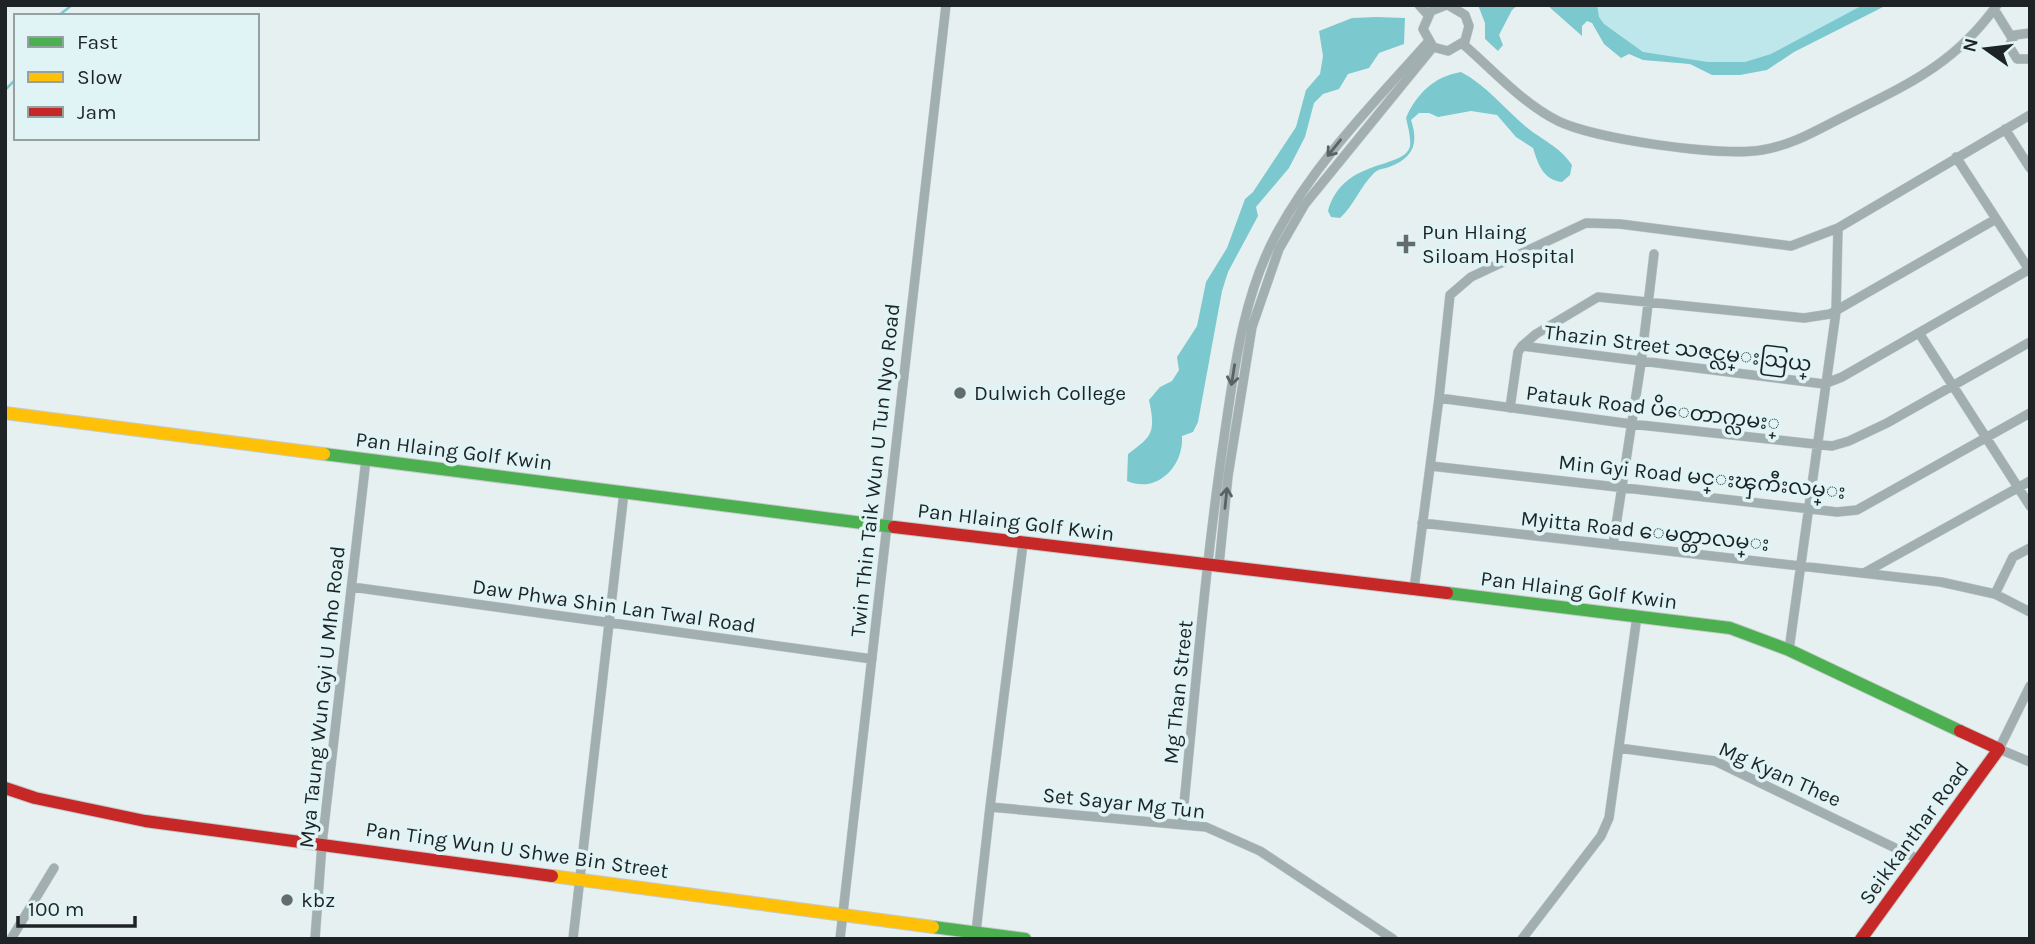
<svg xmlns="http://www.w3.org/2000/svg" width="2035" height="944" font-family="Karla,'Noto Sans Myanmar',sans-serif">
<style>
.green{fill:#bde7ea}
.water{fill:#7bc9cf}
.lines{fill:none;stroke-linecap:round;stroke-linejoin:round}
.stream{stroke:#7bc9cf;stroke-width:2.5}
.street-casing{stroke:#c3cacb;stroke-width:10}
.fast-casing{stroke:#c3cacb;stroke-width:14}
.slow-casing{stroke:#c3cacb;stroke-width:14}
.jam-casing{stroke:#c3cacb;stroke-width:14}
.street{stroke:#a1afb0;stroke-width:9}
.fast{stroke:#4caf50;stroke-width:12}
.slow{stroke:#ffc107;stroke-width:12}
.jam{stroke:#c62828;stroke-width:12}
.oneway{stroke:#596364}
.poi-dot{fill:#646b6c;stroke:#e1f4f5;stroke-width:2.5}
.labels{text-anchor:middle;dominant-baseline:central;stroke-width:7;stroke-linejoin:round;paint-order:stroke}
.poi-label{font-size:21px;fill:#1e2425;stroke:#e1f4f5;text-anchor:start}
.street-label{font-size:21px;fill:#1e2425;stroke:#e1f4f5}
</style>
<rect width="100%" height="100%" fill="#e6f0f1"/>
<path class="green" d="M 1575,5 L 1873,5 L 1767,62 L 1719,69 L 1645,57 Z"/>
<path class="water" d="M 1478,5 L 1518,5 L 1512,10 L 1499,35 L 1503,45 L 1498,51 L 1485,39 L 1485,23 Z
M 1547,5 L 1597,5 L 1599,17 L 1604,24 L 1643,52 L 1708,62 L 1745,62 L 1771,54 L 1863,5 L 1887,5 L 1794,52 L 1767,70 L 1740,75 L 1712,75 L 1690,64 L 1643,60 L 1629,54 L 1621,58 L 1604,44 L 1592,23 L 1587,21 L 1582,26 L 1582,36 Z
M 1377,17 L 1405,18 L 1404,44 L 1379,53 L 1369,68 L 1348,74 L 1339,89 L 1323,94 L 1314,103 L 1305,137 L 1289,168 L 1256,207 L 1258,216 L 1228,272 L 1222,291 L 1198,422 L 1193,432 L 1182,436 C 1184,466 1157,494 1127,481 L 1128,454 C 1152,436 1156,433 1149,400 L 1160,387 L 1172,381 L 1179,370 L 1177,357 L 1197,326 L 1206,282 L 1227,248 L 1245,199 L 1253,192 L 1296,127 L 1306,90 L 1320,74 L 1323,56 L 1319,31 L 1352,18 Z
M 1461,72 C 1486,85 1504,108 1525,126 C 1542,140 1559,146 1572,165 L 1570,175 L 1562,182 C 1543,180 1538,164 1533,148 L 1516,137 L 1497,115 L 1471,111 L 1438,117 L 1429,113 L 1419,113 L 1411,120 C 1419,144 1413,158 1389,167 C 1383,169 1378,169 1374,173 C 1360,187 1354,205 1340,218 L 1331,217 L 1328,211 C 1343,157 1405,170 1410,146 C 1411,137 1408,127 1406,118 C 1416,94 1435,76 1461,72 Z"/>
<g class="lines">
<path class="stream" d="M 58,16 L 72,5
M 5,90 L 16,79"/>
<defs>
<path id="street" d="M 1419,5 L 1428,15
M 1446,5 L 1431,11 L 1423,29 L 1433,47 L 1448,51 L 1465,41 L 1469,26 L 1465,15 L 1448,5
M 1994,9 L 2012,38
M 2030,33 L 2015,35 L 2009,46 L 2017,59 L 2030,59
M 1463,44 C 1492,69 1522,103 1558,121 C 1595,139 1720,157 1762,150 C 1793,145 1817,130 1845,116 C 1908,84 1954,65 1997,5
M 2005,129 L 2030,168
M 1956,157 L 2030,271
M 1919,333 L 2030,506
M 1522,346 L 1536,334 L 1598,297 L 1804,318 L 1830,314 L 1996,219
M 1439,398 L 1450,295 L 1471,277 L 1586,223 L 1620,224 L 1791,246 L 1838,228
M 1510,408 L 1518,352 L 1522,346 L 1824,384 L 1842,377 L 2030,269
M 1431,466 L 1837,512 L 1857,510 L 2030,413
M 1422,523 L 1941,582 L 1995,594 L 2030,612
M 1613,545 L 1641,363 L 1654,254
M 1219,565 L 1228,476 L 1252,327 L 1279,249 L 1305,204 L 1433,47
M 1864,573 L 2030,481
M 352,587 L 872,659
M 1414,589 L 1439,398 L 1631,424 L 1832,446 L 1849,441 L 1887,423 L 2030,342
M 1995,594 L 2013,557 L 2030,548
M 1789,650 L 1836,312 L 1838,228 L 2030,115
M 2030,686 L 1999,749 L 2030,762
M 1619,748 L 1715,761 L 1918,859
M 990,807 L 1023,544
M 1182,824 C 1195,695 1205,566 1224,438 C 1234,370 1243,295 1277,233 C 1316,161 1374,103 1428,42
M 976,932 L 990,807 L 1206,827 L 1260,851 L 1393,939
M 11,939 L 54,868
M 315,939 L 322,844 L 366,459
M 573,939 L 624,492
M 840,939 L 946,5
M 1522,939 L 1601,836 L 1609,818 L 1637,616"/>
<path id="fast" d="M 324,454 L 894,527
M 1447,593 L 1730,628 L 1789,650 L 1960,731
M 933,927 L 1025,939"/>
<path id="slow" d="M 5,413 L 324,454
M 552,876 L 933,927"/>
<path id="jam" d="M 894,527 L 1447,593
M 5,788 L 35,798 L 145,821 L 552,876
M 1861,939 L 1999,749 L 1960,731"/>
</defs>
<use href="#street" class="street-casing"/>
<use href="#fast" class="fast-casing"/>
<use href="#slow" class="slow-casing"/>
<use href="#jam" class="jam-casing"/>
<use href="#street" class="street"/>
<use href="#fast" class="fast"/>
<use href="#slow" class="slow"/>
<use href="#jam" class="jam"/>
</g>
<defs><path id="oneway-shaft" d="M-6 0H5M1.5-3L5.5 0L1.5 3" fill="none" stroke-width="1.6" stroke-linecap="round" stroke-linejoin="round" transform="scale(1.75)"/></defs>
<g class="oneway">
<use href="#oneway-shaft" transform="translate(1334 148) rotate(129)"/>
<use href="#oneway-shaft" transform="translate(1233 375) rotate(99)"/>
<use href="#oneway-shaft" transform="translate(1226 498) rotate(-84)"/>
</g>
<g class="poi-dot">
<path d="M1402.5 233.5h7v7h7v7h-7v7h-7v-7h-7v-7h7z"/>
<circle cx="960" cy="393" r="7"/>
<circle cx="287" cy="900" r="7"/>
</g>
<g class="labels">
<g class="poi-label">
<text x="1422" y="232">Pun Hlaing<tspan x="1422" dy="24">Siloam Hospital</tspan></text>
<text x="974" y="393">Dulwich College</text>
<text x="301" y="900">kbz</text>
</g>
<g class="street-label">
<text transform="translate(1678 348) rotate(7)">Thazin Street သဇင္လမ္းသြယ္</text>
<text transform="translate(1653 408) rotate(7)">Patauk Road ပိေတာက္လမး္</text>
<text transform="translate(454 451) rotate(7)">Pan Hlaing Golf Kwin</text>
<text transform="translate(875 470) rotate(-84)">Twin Thin Taik Wun U Tun Nyo Road</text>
<text transform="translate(1702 477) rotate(6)">Min Gyi Road မင္းၾကီးလမ္း</text>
<text transform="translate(1016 522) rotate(7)">Pan Hlaing Golf Kwin</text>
<text transform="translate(1645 531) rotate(6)">Myitta Road ေမတ္တာလမ္း</text>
<text transform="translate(1579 590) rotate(7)">Pan Hlaing Golf Kwin</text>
<text transform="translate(614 606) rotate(8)">Daw Phwa Shin Lan Twal Road</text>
<text transform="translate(1178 692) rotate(-84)">Mg Than Street</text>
<text transform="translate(322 697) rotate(-84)">Mya Taung Wun Gyi U Mho Road</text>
<text transform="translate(1780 774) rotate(24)">Mg Kyan Thee</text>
<text transform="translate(1124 803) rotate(6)">Set Sayar Mg Tun</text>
<text transform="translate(1914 833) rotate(-54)">Seikkanthar Road</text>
<text transform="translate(517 850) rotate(8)">Pan Ting Wun U Shwe Bin Street</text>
</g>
</g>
<rect width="2035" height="944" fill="none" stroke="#1e2425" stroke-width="14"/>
<rect x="14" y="14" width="245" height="126" fill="#e1f4f5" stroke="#93a1a2" stroke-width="2"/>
<rect x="28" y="37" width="35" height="10" fill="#4caf50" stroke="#93a1a2" stroke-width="2"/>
<text x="77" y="49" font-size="21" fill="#1e2425">Fast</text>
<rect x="28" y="72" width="35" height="10" fill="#ffc107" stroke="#93a1a2" stroke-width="2"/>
<text x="77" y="84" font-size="21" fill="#1e2425">Slow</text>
<rect x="28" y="107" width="35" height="10" fill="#c62828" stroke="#93a1a2" stroke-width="2"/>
<text x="77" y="119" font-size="21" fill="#1e2425">Jam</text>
<g transform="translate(1986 49) rotate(284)" stroke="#e1f4f5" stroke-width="5" paint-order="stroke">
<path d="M0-5L12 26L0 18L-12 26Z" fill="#1e2425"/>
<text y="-10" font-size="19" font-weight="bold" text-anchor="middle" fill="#1e2425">N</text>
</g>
<path d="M18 916v10h117v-10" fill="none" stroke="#1e2425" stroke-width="3.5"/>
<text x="28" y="916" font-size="21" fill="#1e2425" stroke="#e1f4f5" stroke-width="5" paint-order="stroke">100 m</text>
</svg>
